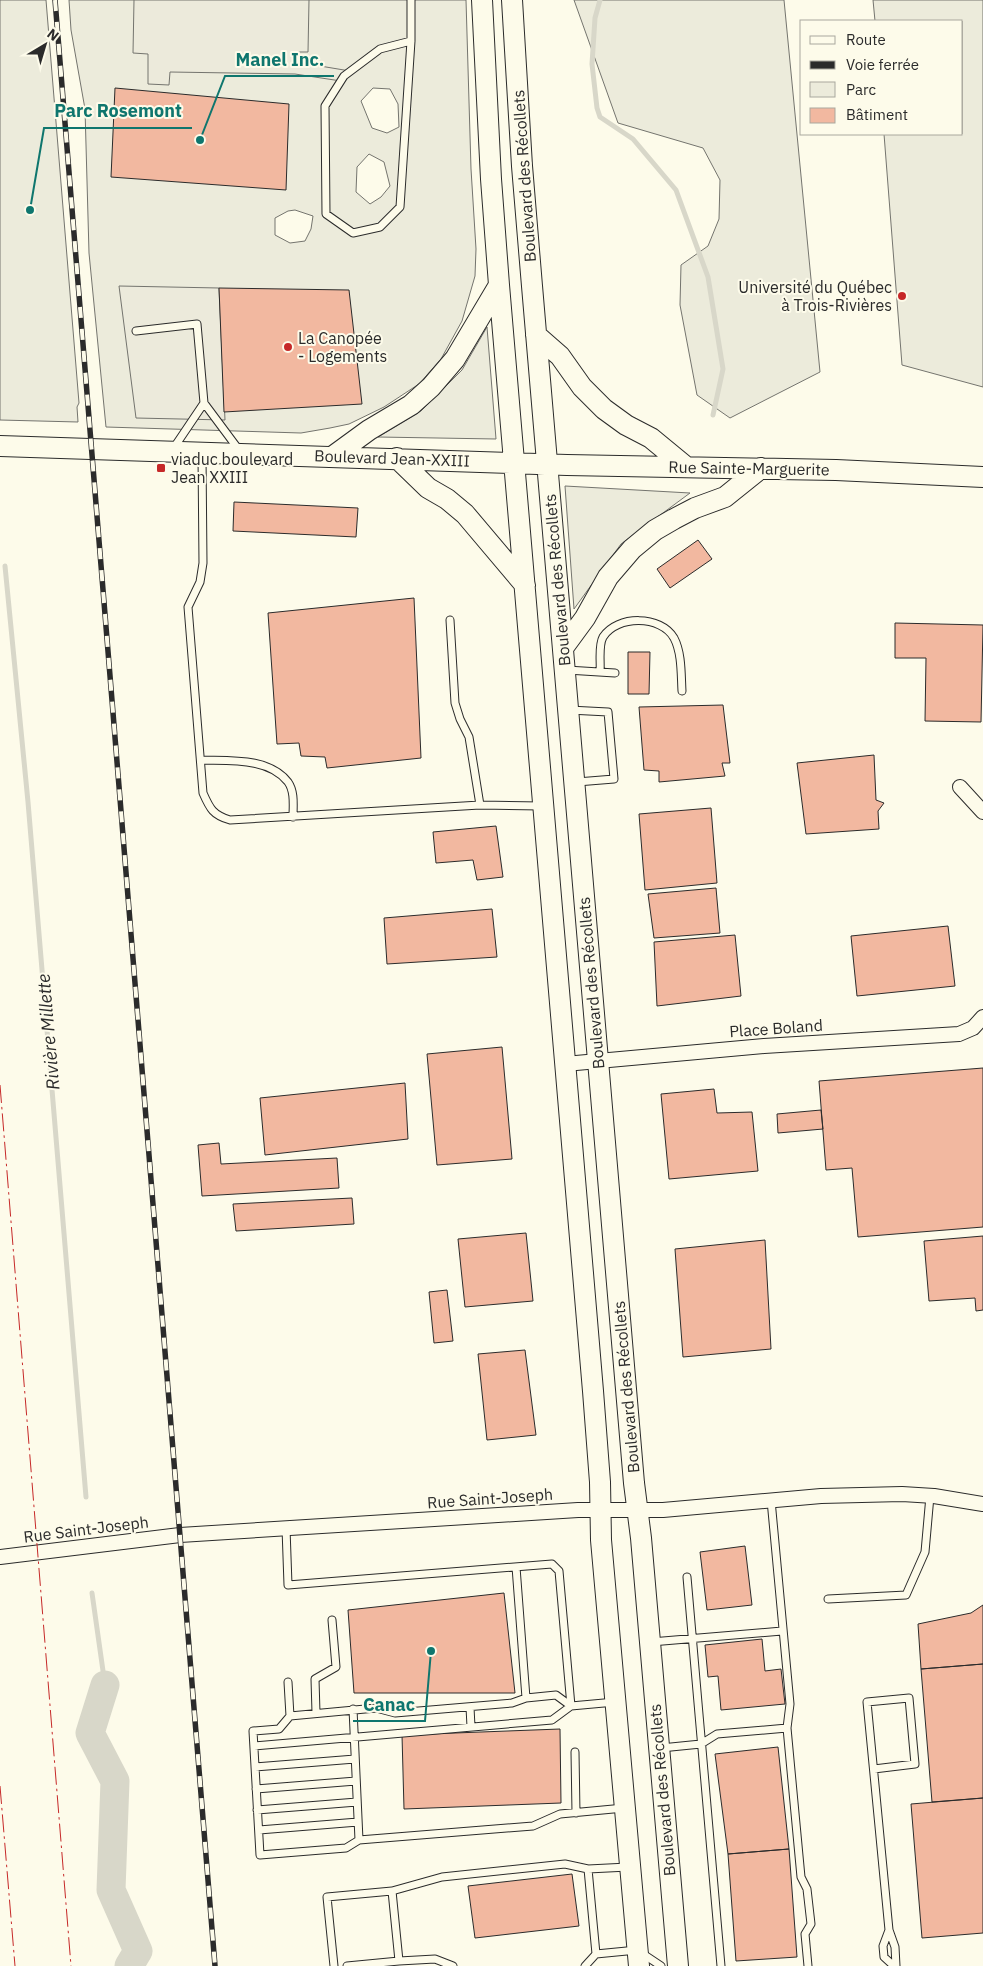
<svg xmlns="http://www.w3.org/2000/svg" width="983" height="1966" font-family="'IBM Plex Sans',sans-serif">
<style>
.green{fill:#ecebdb;stroke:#74746e;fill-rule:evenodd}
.parking{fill:#eceadb;stroke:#74746e}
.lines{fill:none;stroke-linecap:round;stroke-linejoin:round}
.stream{stroke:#d8d7c9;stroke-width:5}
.river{stroke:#d8d7c9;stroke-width:29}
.building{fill:#f2b8a0;stroke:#2b2b2b}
.lane-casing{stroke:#2b2b2b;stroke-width:9}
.street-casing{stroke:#2b2b2b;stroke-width:16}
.secondary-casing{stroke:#2b2b2b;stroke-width:22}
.lane{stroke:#fdfbea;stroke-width:7}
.street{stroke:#fdfbea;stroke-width:14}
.secondary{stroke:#fdfbea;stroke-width:20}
.rail-casing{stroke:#2b2b2b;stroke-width:5.5}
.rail{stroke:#fdfbea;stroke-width:4;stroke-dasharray:11;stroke-linecap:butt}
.power{stroke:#c62828;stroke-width:1;stroke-dasharray:18 4 2.5 4;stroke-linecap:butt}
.poi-dot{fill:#c62828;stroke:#fdfbea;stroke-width:2}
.labels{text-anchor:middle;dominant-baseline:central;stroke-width:4;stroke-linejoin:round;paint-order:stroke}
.street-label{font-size:16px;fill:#2b2b2b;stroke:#fdfbea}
.poi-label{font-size:16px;fill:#2b2b2b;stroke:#fdfbea;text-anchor:start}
.water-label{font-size:18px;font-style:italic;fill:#2b2b2b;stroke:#fdfbea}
.leader{fill:none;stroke:#0f766e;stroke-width:2}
.callout-dot{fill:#0f766e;stroke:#fdfbea;stroke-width:2}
.callout-label{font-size:18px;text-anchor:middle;font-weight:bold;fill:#0f766e;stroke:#fdfbea;stroke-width:4;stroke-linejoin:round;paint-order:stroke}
</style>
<rect width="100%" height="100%" fill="#fdfbea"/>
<path class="green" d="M 0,0 L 46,0 L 79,403 L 77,407 L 78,422 L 0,420 Z
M 69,0 L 466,0 L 471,169 L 476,249 L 475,276 L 462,321 L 441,359 L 419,384 L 384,407 L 349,424 L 330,428 L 301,433 L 106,427 L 89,253 L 85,109 L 71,30 ZM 373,88 L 390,89 L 398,104 L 399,127 L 387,133 L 372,128 L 361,101 ZM 369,154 L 384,162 L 390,186 L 381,197 L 370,204 L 356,192 L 357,167 ZM 295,210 L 313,216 L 311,229 L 305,241 L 290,243 L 275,235 L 275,218 L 288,211 Z
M 574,0 L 784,0 L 820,372 L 730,418 L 697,395 L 680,305 L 681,265 L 708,246 L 719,219 L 720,180 L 703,148 L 618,123 Z
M 873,0 L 983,0 L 983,387 L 902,365 L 884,134 L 962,134 L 962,21 L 875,21 Z
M 487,327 L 496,439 L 378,437 L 421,411 L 462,370 Z
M 565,486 L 690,493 L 621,544 L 574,609 Z"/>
<path class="parking" d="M 134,0 L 309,0 L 308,52 L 295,52 L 296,62 L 350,71 L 341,81 L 295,74 L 170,72 L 169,85 L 148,84 L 148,54 L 133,53 Z
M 119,286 L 219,288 L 225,420 L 136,418 Z"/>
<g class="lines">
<path class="stream" d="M 600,0 L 595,18 L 592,64 L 597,108 L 600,117 L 633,139 L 676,190 L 708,277 L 723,369 L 713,415
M 5,566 L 28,802 L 86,1497
M 92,1593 L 105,1685"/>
<path class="river" d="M 105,1685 L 90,1733 L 115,1781 L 111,1890 L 138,1951 L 129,1966"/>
</g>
<path class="building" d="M 115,88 L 289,104 L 286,190 L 111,177 Z
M 219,288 L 349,290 L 362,404 L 224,412 Z
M 234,502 L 358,508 L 356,537 L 233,531 Z
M 698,540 L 712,559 L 670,588 L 657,569 Z
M 414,598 L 421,758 L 327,768 L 325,757 L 301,756 L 299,743 L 277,744 L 268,613 Z
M 895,623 L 983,625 L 981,722 L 925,721 L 926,658 L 895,658 Z
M 628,652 L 650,652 L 649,694 L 628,694 Z
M 723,705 L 730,763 L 722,763 L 725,776 L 659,782 L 659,771 L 644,770 L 639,707 Z
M 874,755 L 876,800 L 884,803 L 878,811 L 879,829 L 806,834 L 797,763 Z
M 711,808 L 717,883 L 645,890 L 639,814 Z
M 496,826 L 503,877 L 477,880 L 473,860 L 436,863 L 433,832 Z
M 716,888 L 720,933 L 654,938 L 648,894 Z
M 492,909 L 497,957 L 387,964 L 384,918 Z
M 948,926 L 955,986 L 857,996 L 851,936 Z
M 735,935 L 741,996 L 657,1006 L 654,942 Z
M 502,1047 L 512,1159 L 437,1165 L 427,1054 Z
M 983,1068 L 983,1227 L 858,1237 L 852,1168 L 826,1170 L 819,1081 Z
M 405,1083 L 408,1139 L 265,1155 L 260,1098 Z
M 714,1089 L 717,1113 L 752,1112 L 758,1171 L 669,1179 L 661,1094 Z
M 821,1110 L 823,1129 L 778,1133 L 777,1114 Z
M 219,1143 L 221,1164 L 337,1158 L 339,1188 L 202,1196 L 198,1145 Z
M 352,1198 L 354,1224 L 236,1231 L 233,1204 Z
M 526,1233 L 533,1301 L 465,1307 L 458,1239 Z
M 983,1236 L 983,1310 L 976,1311 L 975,1298 L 929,1301 L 924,1241 Z
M 765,1240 L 771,1349 L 683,1357 L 675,1249 Z
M 447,1290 L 453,1341 L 434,1343 L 429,1292 Z
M 525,1350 L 536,1435 L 487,1440 L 478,1354 Z
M 745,1546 L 752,1605 L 707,1610 L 700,1552 Z
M 504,1593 L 515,1693 L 354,1693 L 348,1610 Z
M 983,1605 L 983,1664 L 921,1669 L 918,1624 L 971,1613 Z
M 762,1639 L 765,1671 L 781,1669 L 785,1704 L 721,1710 L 718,1676 L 708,1677 L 705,1645 Z
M 983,1664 L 983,1798 L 932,1802 L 921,1669 Z
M 560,1729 L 561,1803 L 404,1809 L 402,1735 Z
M 778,1747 L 789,1849 L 728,1854 L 715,1754 Z
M 983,1798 L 983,1933 L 922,1938 L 911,1804 Z
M 789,1849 L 797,1957 L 736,1961 L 728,1854 Z
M 572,1874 L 579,1926 L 475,1938 L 468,1886 Z"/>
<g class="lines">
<defs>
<path id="lane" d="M 411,41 L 380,49 L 344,76 L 325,106 L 326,214 L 353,233 L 380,227 L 400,207 L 411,41 L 411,0
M 136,331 L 197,324 L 204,403 L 239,450
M 173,449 L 204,403
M 202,455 L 203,563 L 200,582 L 188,607 L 203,793 C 210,809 213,815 230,820 L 480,805 L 541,806
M 450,620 L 455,703 L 460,719 L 469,737 L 480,805
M 567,670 L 615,673
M 600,672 C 601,662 598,646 603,637 C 617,615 661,615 674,638 C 682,653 681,675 682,691
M 569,710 L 608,712 L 614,779 L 577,782
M 201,760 C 228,761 269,757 288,782 C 295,792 293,806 293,817
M 771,1500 L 790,1704 L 787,1728
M 286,1528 L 288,1585 L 552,1564 L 559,1571 L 571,1706 L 615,1702
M 687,1577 L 721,1966
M 828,1599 L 906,1595 L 925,1552 L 930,1496
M 651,1642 L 782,1631
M 288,1682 L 290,1716
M 470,1707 L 471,1727
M 353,1709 L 359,1840 L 533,1826 L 560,1814 L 624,1808
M 316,1713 L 315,1679 L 336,1667 L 332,1620
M 254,1746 L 552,1720 L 571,1706 L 556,1695 L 526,1698 L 516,1567
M 661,1748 L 701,1744 L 717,1734 L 787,1728 L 801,1877 L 807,1889 L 811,1924 L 805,1934 L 808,1966
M 575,1752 L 576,1813
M 255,1767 L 355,1759
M 874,1769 L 915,1764 L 909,1698 L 867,1702 L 889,1930
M 256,1789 L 356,1781
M 257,1810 L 357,1802
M 259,1830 L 358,1822
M 359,1840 L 346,1848 L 260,1855 L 253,1731 L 279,1729 L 290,1716 L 376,1708 L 395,1713 L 512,1703 L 526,1698
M 628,1867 L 588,1869 L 596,1954 L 637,1950 L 661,1966
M 334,1966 L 327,1897 L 392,1891
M 347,1966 L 399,1961
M 453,1966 L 435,1959 L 399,1961 L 392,1891 L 442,1877 L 565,1864 L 588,1869
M 585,1966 L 596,1954
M 894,1966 L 884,1957 L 883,1946 L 889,1930 L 895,1947 L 896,1966"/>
<path id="street" d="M 960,787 L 983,812
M 565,1064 L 764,1046 L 959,1034 L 973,1028 L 983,1017
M 0,1557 L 180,1535 L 578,1510 L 663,1510 L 821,1496 L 902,1494 L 934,1496 L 983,1504"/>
<path id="secondary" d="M 482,0 L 491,179 L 499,285 L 593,1391 L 600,1482 L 601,1540 L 639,1966
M 512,0 L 522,166 L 532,286 L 634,1483 L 641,1538 L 678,1966
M 536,335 L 560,356 L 582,387 L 604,409 L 626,425 L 651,438 L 685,466
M 0,446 L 567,465 L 836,470 L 983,477
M 332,457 L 369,430 L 411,405 L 431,387 L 455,359 L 499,285
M 397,458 L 428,488 L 447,499 L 465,514 L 525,585
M 563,648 L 585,618 L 608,577 L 632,549 L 655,530 L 674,519 L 695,508 L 725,497 L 761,468"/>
</defs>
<use href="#lane" class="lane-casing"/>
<use href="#street" class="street-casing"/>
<use href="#secondary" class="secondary-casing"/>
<use href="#lane" class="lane"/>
<use href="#street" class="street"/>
<use href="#secondary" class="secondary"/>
<defs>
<path id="rail" d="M 55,0 L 215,1966"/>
</defs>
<use href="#rail" class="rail-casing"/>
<use href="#rail" class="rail"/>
<path class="power" d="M 0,1085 L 71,1966
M 0,1786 L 15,1966"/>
</g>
<g class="poi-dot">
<circle cx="902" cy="296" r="5"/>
<circle cx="288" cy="347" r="5"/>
<rect x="156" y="463" width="10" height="10" rx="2.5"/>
</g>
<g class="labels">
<g class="street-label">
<text transform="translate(524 176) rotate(-94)">Boulevard des Récollets</text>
<text transform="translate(392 458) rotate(2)">Boulevard Jean-XXIII</text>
<text transform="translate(749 468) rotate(1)">Rue Sainte-Marguerite</text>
<text transform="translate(557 580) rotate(-95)">Boulevard des Récollets</text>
<text transform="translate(591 983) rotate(-95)">Boulevard des Récollets</text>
<text transform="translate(776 1028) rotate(-4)">Place Boland</text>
<text transform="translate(626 1387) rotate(-95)">Boulevard des Récollets</text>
<text transform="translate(490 1498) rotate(-4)">Rue Saint-Joseph</text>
<text transform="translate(86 1529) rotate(-7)">Rue Saint-Joseph</text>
<text transform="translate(662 1790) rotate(-95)">Boulevard des Récollets</text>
</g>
<g class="poi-label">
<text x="892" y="287" text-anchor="end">Université du Québec<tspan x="892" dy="18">à Trois-Rivières</tspan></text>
<text x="298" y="338">La Canopée<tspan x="298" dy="18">- Logements</tspan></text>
<text x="171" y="459">viaduc boulevard<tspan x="171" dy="18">Jean XXIII</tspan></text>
</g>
<g class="water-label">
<text transform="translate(48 1032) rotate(-95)">Rivière Millette</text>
</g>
</g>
<path class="leader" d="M200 140L225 76H334M30 210L44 128H192M431 1651L425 1721H353"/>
<g class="callout-dot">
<circle cx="200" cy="140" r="5"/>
<circle cx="30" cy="210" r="5"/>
<circle cx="431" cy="1651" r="5"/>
</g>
<g class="callout-label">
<text x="280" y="66">Manel Inc.</text>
<text x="118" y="117">Parc Rosemont</text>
<text x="389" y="1711">Canac</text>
</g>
<rect x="800" y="20" width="162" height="115" fill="#fdfbea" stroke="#a9a89e"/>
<rect x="810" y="36" width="25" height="8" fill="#fdfbea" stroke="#a9a89e"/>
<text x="846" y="45" font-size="15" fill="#2b2b2b">Route</text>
<rect x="810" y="61" width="25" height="8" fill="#2b2b2b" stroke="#a9a89e"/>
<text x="846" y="70" font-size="15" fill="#2b2b2b">Voie ferrée</text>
<rect x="810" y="82" width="25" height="15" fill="#ecebdb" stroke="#a9a89e"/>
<text x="846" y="95" font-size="15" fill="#2b2b2b">Parc</text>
<rect x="810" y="108" width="25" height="15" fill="#f2b8a0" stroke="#a9a89e"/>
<text x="846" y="120" font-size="15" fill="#2b2b2b">Bâtiment</text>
<g transform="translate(45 45) rotate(38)" stroke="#fdfbea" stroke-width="4" paint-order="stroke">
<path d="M0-4L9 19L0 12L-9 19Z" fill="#2b2b2b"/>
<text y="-8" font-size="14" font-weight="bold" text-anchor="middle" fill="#2b2b2b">N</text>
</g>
</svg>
